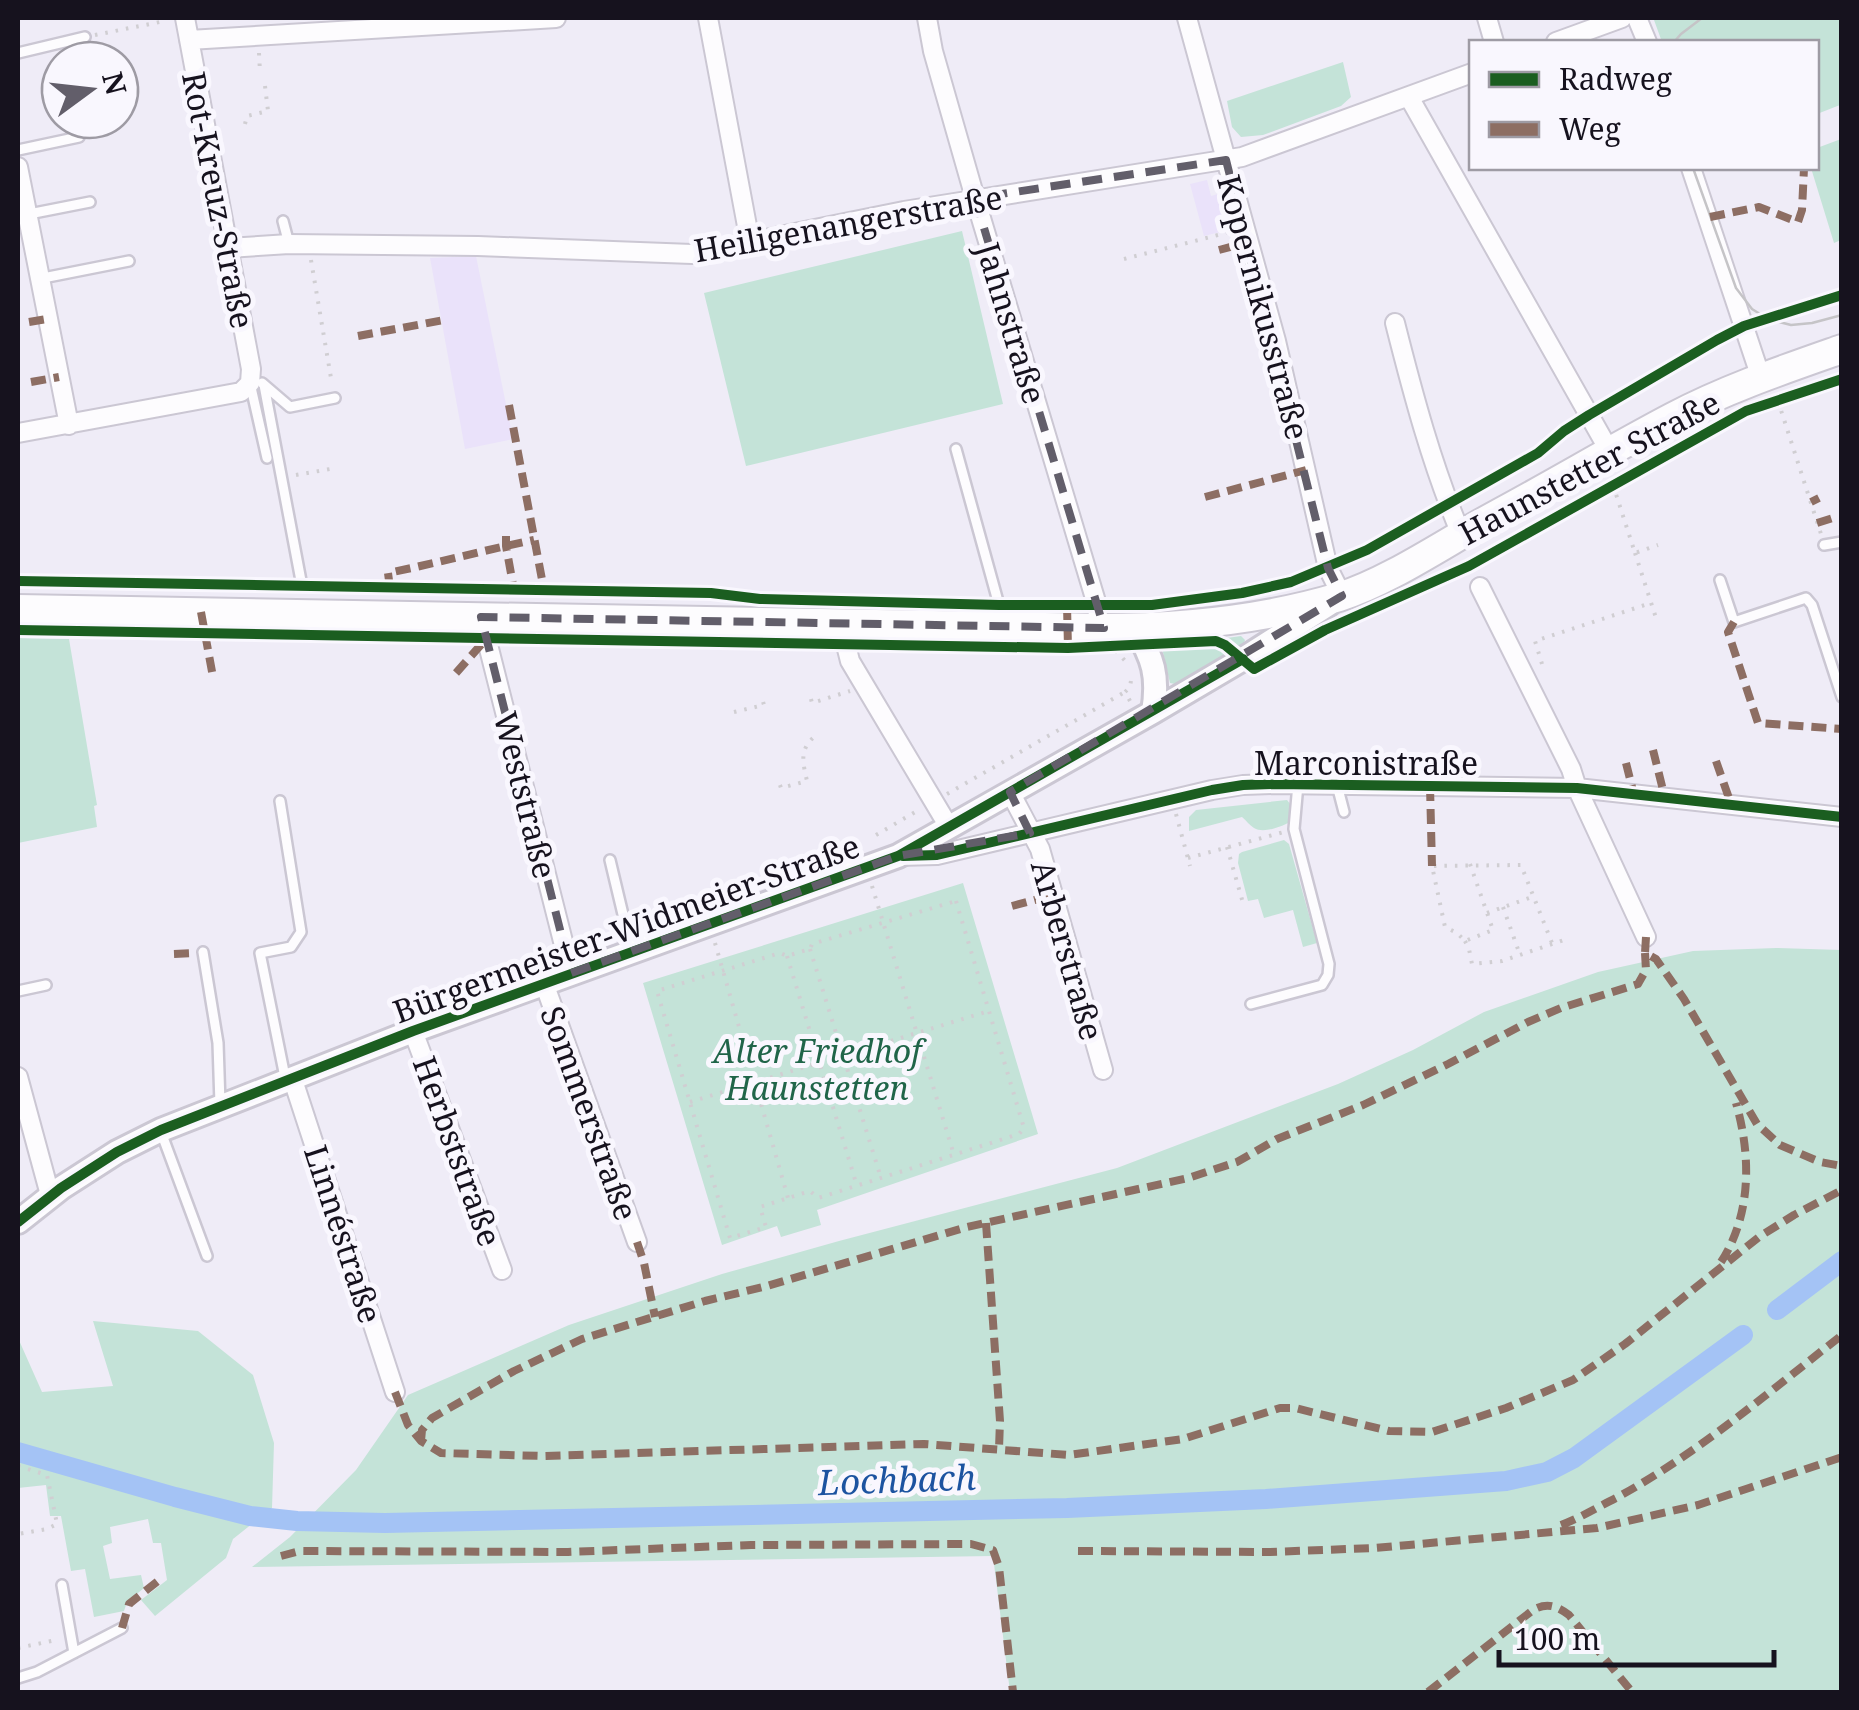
<svg xmlns="http://www.w3.org/2000/svg" width="1859" height="1710" font-family="'Noto Serif',serif">
<style>
.built{fill:#eae2fa}
.green{fill:#c4e3d8}
.lines{fill:none;stroke-linecap:round;stroke-linejoin:round}
.canal{stroke:#a4c3f5;stroke-width:20}
.service-casing{stroke:#cbc7d3;stroke-width:14}
.minor-casing{stroke:#cbc7d3;stroke-width:22}
.tertiary-casing{stroke:#cbc7d3;stroke-width:28}
.secondary-casing{stroke:#cbc7d3;stroke-width:32}
.path{stroke:#d0ced2;stroke-width:4;stroke-dasharray:2.5 8;stroke-linecap:butt}
.service{stroke:#fdfcfe;stroke-width:9}
.minor{stroke:#fdfcfe;stroke-width:18}
.tertiary{stroke:#fdfcfe;stroke-width:22}
.secondary{stroke:#fdfcfe;stroke-width:28}
.tram{stroke:#c5c4c7;stroke-width:2.5}
.quiet{stroke:#8d6e63;stroke-width:8;stroke-dasharray:15 8;stroke-linecap:butt}
.cycleway-casing{stroke:#f9f7fe;stroke-width:16}
.cycleway{stroke:#1b5e20;stroke-width:10}
.marked{fill:none;stroke:#625e6a;stroke-width:8;stroke-dasharray:20 12;stroke-linejoin:round}
.labels{text-anchor:middle;dominant-baseline:central;stroke-width:10;stroke-linejoin:round;paint-order:stroke}
.street-label{font-size:32px;fill:#16121e;stroke:#f9f7fe}
.park-label{font-size:32px;font-style:italic;fill:#206549;stroke:#f9f7fe}
.water-label{font-size:35px;font-style:italic;fill:#1c53a0;stroke:#f9f7fe}
</style>
<rect width="100%" height="100%" fill="#efecf7"/>
<path class="built" d="M 1207,180 L 1211,196 L 1218,194 L 1228,230 L 1204,236 L 1190,184 Z
M 476,256 L 513,439 L 465,449 L 430,258 Z"/>
<path class="green" d="M 1663,18 L 1841,18 L 1841,107 L 1840,105 L 1817,114 L 1816,42 L 1662,42 L 1654,20 Z
M 1343,62 L 1351,97 L 1341,106 L 1263,135 L 1241,137 L 1232,127 L 1227,101 Z
M 1841,139 L 1841,240 L 1834,243 L 1811,168 L 1816,168 L 1817,148 Z
M 962,231 L 1003,404 L 746,466 L 704,293 Z
M 1241,636 L 1245,640 L 1243,645 L 1175,684 L 1170,683 L 1162,648 L 1214,644 L 1220,639 Z
M 18,638 L 69,639 L 97,805 L 94,806 L 97,827 L 18,843 Z
M 1287,800 L 1291,805 L 1292,821 C 1283,826 1264,834 1254,828 C 1249,825 1247,821 1242,817 L 1189,831 L 1189,817 L 1196,810 Z
M 1284,840 L 1289,844 L 1317,943 L 1303,947 L 1293,910 L 1264,918 L 1258,899 L 1248,901 L 1238,863 L 1239,854 L 1242,852 Z
M 963,883 L 1038,1134 L 817,1210 L 821,1225 L 781,1237 L 777,1226 L 722,1245 L 643,983 Z
M 1776,948 L 1841,950 L 1841,1692 L 1010,1692 L 993,1556 L 252,1567 L 290,1537 L 356,1470 L 408,1395 L 569,1325 L 722,1274 L 839,1241 L 1117,1168 L 1338,1084 L 1413,1050 L 1484,1012 L 1598,972 L 1693,951 Z
M 93,1321 L 198,1331 L 253,1375 L 274,1443 L 272,1508 L 233,1539 L 226,1558 L 155,1616 L 141,1600 L 167,1580 L 161,1543 L 153,1543 L 148,1519 L 110,1527 L 112,1543 L 103,1546 L 110,1579 L 141,1575 L 144,1588 L 127,1602 L 124,1611 L 94,1617 L 85,1569 L 71,1571 L 61,1516 L 50,1516 L 46,1485 L 18,1488 L 18,1338 L 42,1392 L 113,1386 Z"/>
<g class="lines">
<path class="canal" d="M 1777,1310 L 1842,1261
M 18,1452 L 175,1497 L 250,1516 L 297,1521 L 385,1523 L 1067,1508 L 1266,1499 L 1506,1481 L 1547,1472 L 1574,1458 L 1743,1335"/>
<defs>
<path id="service" d="M 18,53 L 85,37
M 18,150 L 79,137
M 29,214 L 90,202
M 283,221 L 289,244
M 38,279 L 129,261
M 250,383 L 267,458
M 262,383 L 290,407 L 335,398
M 264,385 L 302,586
M 956,449 L 999,605 L 1002,623
M 1824,545 L 1842,542
M 1720,580 L 1734,622 L 1806,598 L 1812,605 L 1842,697
M 1337,785 L 1344,812
M 280,801 L 301,932 L 291,947 L 260,953 L 285,1077
M 610,860 L 631,948
M 203,952 L 218,1043 L 220,1104
M 18,991 L 46,985
M 1251,1004 L 1322,985 L 1328,975 L 1329,964 L 1294,829 L 1298,784
M 161,1132 L 207,1256
M 62,1585 L 74,1653
M 18,1678 L 37,1672 L 122,1628"/>
<path id="minor" d="M 708,18 L 750,242
M 927,18 L 933,51 L 975,198 L 1097,605 L 1099,628
M 1187,18 L 1276,341 L 1328,568 L 1342,596
M 1487,18 L 1494,42
M 1637,18 L 1647,42
M 189,40 L 556,18
M 1556,42 L 1622,18
M 1409,97 L 1610,452
M 18,167 L 69,425
M 1691,168 L 1761,378
M 228,248 L 289,244 L 478,246 L 692,254 L 904,211 L 1242,157 L 1472,73
M 1395,323 C 1413,394 1432,466 1461,534
M 18,433 L 241,392 L 250,383 L 251,369 L 185,18
M 1480,587 L 1571,769 L 1577,788 L 1646,937
M 481,617 L 571,973
M 846,623 L 846,645 L 850,661 L 949,827
M 1010,792 L 1040,849 L 1103,1070
M 898,856 L 937,855 L 1212,790 L 1243,785 L 1274,784 L 1577,788 L 1842,817
M 544,983 L 637,1242
M 413,1031 L 502,1270
M 18,1077 L 50,1195
M 292,1077 L 395,1392"/>
<path id="tertiary" d="M 1135,628 C 1153,658 1159,676 1153,712
M 18,1222 L 61,1188 L 117,1152 L 161,1130 L 413,1031 L 898,856 L 1153,712 L 1243,659 L 1329,604"/>
<path id="secondary" d="M 18,609 L 1099,628 C 1179,628 1262,620 1339,597 C 1390,581 1446,542 1494,516 C 1554,484 1612,449 1673,417 C 1726,389 1785,369 1842,349"/>
</defs>
<use href="#service" class="service-casing"/>
<use href="#minor" class="minor-casing"/>
<use href="#tertiary" class="tertiary-casing"/>
<use href="#secondary" class="secondary-casing"/>
<path class="path" d="M 95,35 L 160,22
M 259,53 L 260,72
M 245,124 L 247,116 L 268,111 L 265,86 L 263,87
M 1124,259 L 1226,233
M 311,260 L 332,384
M 1778,401 L 1821,534
M 296,475 L 336,468
M 1613,485 L 1635,553 L 1658,545
M 1635,553 L 1656,618
M 1115,652 L 1117,652 L 1129,665
M 1542,664 L 1535,641 L 1651,603
M 811,699 L 812,703 L 850,691
M 1130,701 L 1125,692 L 1130,687 L 1132,674
M 734,712 L 764,705 L 762,698
M 780,785 L 781,788 L 807,781 C 803,763 799,750 814,737
M 947,794 L 1125,692
M 1176,814 L 1190,866
M 876,835 L 917,811
M 1227,847 L 1243,903
M 1188,858 L 1284,832
M 1470,864 L 1493,930 L 1465,941 L 1457,933 L 1445,927 L 1432,866 L 1521,865 L 1552,943
M 872,886 L 954,1155
M 956,901 L 1024,1128 L 1019,1134 L 818,1198 L 810,1191 L 760,1207 L 766,1227 L 730,1238 L 657,991 L 780,953 L 787,956 L 810,949 L 812,944 Z
M 1503,907 L 1520,955
M 1487,913 L 1532,897
M 1465,941 L 1469,949 L 1472,964 L 1502,961 L 1567,939
M 715,943 L 788,1198
M 810,949 L 881,1178
M 787,956 L 857,1186
M 690,1102 L 989,1011
M 18,1466 L 47,1475 L 57,1524 L 47,1529 L 18,1534
M 18,1648 L 56,1640"/>
<use href="#service" class="service"/>
<use href="#minor" class="minor"/>
<use href="#tertiary" class="tertiary"/>
<use href="#secondary" class="secondary"/>
<path class="tram" d="M 1674,42 L 1681,34 L 1702,18
M 1693,168 L 1736,288 L 1752,309 L 1768,319 L 1791,325 L 1812,323 L 1842,315"/>
<path class="quiet" d="M 1710,217 L 1759,207 L 1798,222 L 1802,210 L 1804,168
M 1219,250 L 1249,242
M 29,322 L 47,319
M 358,336 L 444,320
M 31,382 L 59,377
M 509,405 L 544,590
M 1205,497 L 1306,470
M 1811,502 L 1819,498
M 1817,523 L 1833,518
M 506,536 L 506,546 L 514,590
M 390,588 L 388,573 C 437,563 485,550 534,540
M 1067,605 L 1068,648
M 201,612 L 213,677
M 1734,622 L 1728,632 L 1758,723 L 1842,729
M 456,673 L 486,639
M 1653,750 L 1665,798
M 1716,761 L 1731,804
M 1626,763 L 1634,795
M 1430,786 L 1432,866
M 1012,906 L 1053,895
M 1646,937 L 1645,953 L 1656,959 L 1684,999 L 1757,1124 L 1780,1145 L 1820,1162 L 1842,1166
M 174,954 L 197,953
M 986,1223 L 1000,1421 L 999,1449
M 637,1242 L 644,1263 L 655,1317
M 1721,1262 C 1752,1214 1751,1155 1736,1103
M 395,1392 L 408,1425 L 421,1441 L 441,1453 L 542,1456 L 924,1444 L 1069,1455 L 1183,1439 L 1280,1408 L 1295,1408 L 1389,1431 L 1432,1432 L 1506,1408 L 1573,1380 L 1625,1344 L 1759,1237 L 1794,1215 L 1842,1190
M 421,1441 L 422,1430 L 432,1418 L 514,1371 L 582,1339 L 705,1301 L 767,1286 L 967,1227 L 1188,1178 L 1237,1162 L 1277,1139 L 1363,1105 L 1448,1064 L 1528,1022 L 1561,1008 L 1638,984 L 1646,970 L 1645,953
M 1561,1525 C 1580,1518 1598,1507 1616,1498 C 1697,1454 1769,1392 1842,1335
M 1078,1551 L 1270,1552 L 1375,1548 L 1597,1528 L 1698,1505 L 1842,1457
M 281,1556 L 300,1551 L 568,1552 L 751,1545 L 971,1544 L 993,1550 L 999,1567 L 1013,1692
M 122,1628 L 129,1604 L 163,1577
M 1428,1692 L 1533,1610 C 1547,1602 1557,1606 1569,1615 L 1632,1692"/>
<defs>
<path id="cycleway" d="M 18,581 L 711,593 L 760,599 L 999,605 L 1152,605 L 1242,593 L 1291,582 L 1367,550 L 1538,453 L 1564,431 L 1589,415 L 1717,340 L 1744,326 L 1842,295
M 18,630 L 1068,648 L 1216,641 L 1225,645 L 1254,669 L 1325,630 L 1469,566 L 1746,411 L 1842,379
M 903,856 L 937,855 L 1212,790 L 1243,785 L 1274,784 L 1577,788 L 1842,817
M 18,1222 L 61,1188 L 117,1152 L 161,1130 L 413,1031 L 898,856 L 1243,659"/>
</defs>
<use href="#cycleway" class="cycleway-casing"/>
<use href="#cycleway" class="cycleway"/>
</g>
<path class="marked" d="M 1226,160 L 1328,568 L 1342,596 L 1010,792 L 1030,833 L 898,856 L 571,973 L 481,617 L 1104,628 L 975,198 Z"/>
<g class="labels">
<g class="street-label">
<text transform="translate(219 200) rotate(79)">Rot-Kreuz-Straße</text>
<text transform="translate(848 223) rotate(-10)">Heiligenangerstraße</text>
<text transform="translate(1264 307) rotate(75)">Kopernikusstraße</text>
<text transform="translate(1012 323) rotate(73)">Jahnstraße</text>
<text transform="translate(1589 467) rotate(-28)">Haunstetter Straße</text>
<text x="1366" y="762">Marconistraße</text>
<text transform="translate(526 795) rotate(76)">Weststraße</text>
<text transform="translate(626 928) rotate(-20)">Bürgermeister-Widmeier-Straße</text>
<text transform="translate(1068 950) rotate(74)">Arberstraße</text>
<text transform="translate(590 1113) rotate(70)">Sommerstraße</text>
<text transform="translate(458 1151) rotate(70)">Herbststraße</text>
<text transform="translate(344 1234) rotate(72)">Linnéstraße</text>
</g>
<g class="park-label">
<text x="817" y="1050">Alter Friedhof<tspan x="817" dy="37">Haunstetten</tspan></text>
</g>
<g class="water-label">
<text transform="translate(897 1479) rotate(-2)">Lochbach</text>
</g>
</g>
<rect width="1859" height="1710" fill="none" stroke="#16121e" stroke-width="40"/>
<rect x="1469" y="40" width="350" height="130" fill="#f9f7fe" stroke="#9e9ba4" stroke-width="2.5"/>
<rect x="1489" y="72" width="50" height="15" fill="#1b5e20" stroke="#9e9ba4" stroke-width="2.5"/>
<text x="1559" y="90" font-size="30" fill="#16121e">Radweg</text>
<rect x="1489" y="122" width="50" height="15" fill="#8d6e63" stroke="#9e9ba4" stroke-width="2.5"/>
<text x="1559" y="140" font-size="30" fill="#16121e">Weg</text>
<g transform="translate(90 90) rotate(75)"><circle r="48" fill="#f9f7fe" stroke="#9e9ba4" stroke-width="2.5"/>
<path d="M0-8L18 38L0 25L-18 38Z" fill="#625e6a"/>
<text y="-15" font-size="28" font-weight="bold" text-anchor="middle" fill="#16121e">N</text>
</g>
<path d="M1499 1650v15h275v-15" fill="none" stroke="#16121e" stroke-width="5"/>
<text x="1514" y="1650" font-size="30" fill="#16121e" stroke="#f9f7fe" stroke-width="8" paint-order="stroke">100 m</text>
</svg>
